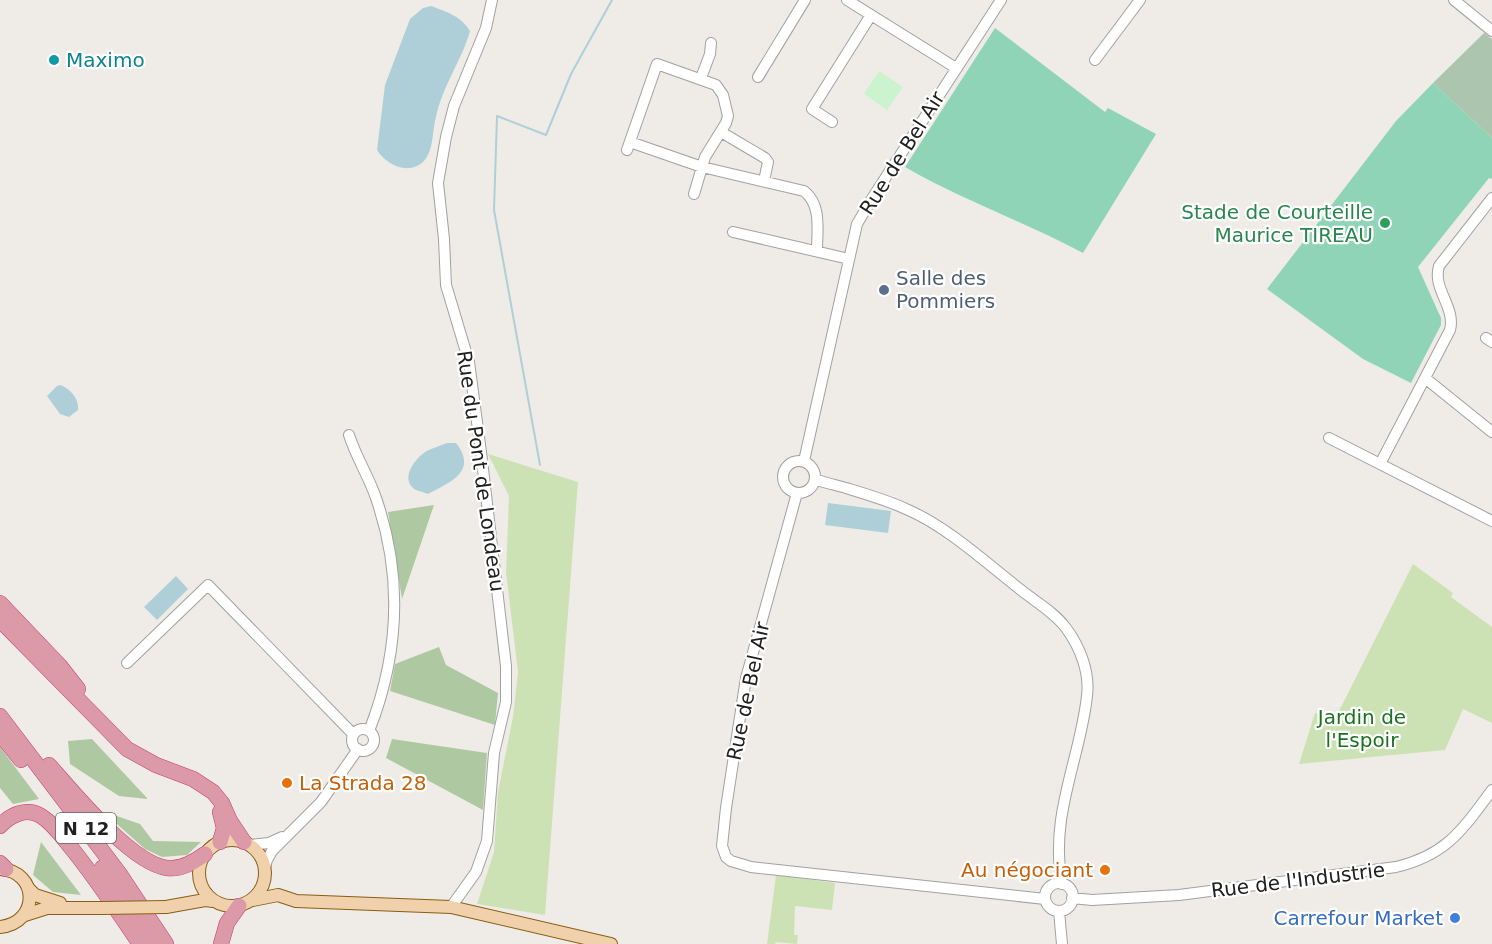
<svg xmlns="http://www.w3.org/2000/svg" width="1492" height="944" font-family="'DejaVu Sans',sans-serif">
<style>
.grass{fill:#cce2b4}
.forest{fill:#aec9a2}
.cemetery{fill:#acc5af}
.park{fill:#cbf3cd}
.pitch{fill:#90d4b8}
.water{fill:#aecfd7}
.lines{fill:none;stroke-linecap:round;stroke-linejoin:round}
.stream{stroke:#aecfd7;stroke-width:2}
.minor-casing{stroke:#a1a1a1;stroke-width:12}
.major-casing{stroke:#885e13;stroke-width:14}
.highway-casing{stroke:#c53d6f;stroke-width:16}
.minor{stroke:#fff;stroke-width:10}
.major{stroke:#f0d1ab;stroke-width:12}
.highway{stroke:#dc99a8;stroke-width:15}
.major-bridge-casing{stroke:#885e13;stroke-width:14;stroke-linecap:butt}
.major-bridge{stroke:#f0d1ab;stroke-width:12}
.culture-dot{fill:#0f9aa8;stroke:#fff;stroke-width:2}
.leisure-dot{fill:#2e9e5b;stroke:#fff;stroke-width:2}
.service-dot{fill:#5c6f8a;stroke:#fff;stroke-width:2}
.food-dot{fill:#e8710a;stroke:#fff;stroke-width:2}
.shop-dot{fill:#3f7fe0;stroke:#fff;stroke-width:2}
.labels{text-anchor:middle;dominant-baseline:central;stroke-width:4.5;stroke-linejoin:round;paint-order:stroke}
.shield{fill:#fff;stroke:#636363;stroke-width:1.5}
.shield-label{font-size:18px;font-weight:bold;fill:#202020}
.culture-label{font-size:20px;fill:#0d838f;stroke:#fff;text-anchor:start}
.street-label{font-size:20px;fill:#202020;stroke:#fff}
.leisure-label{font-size:20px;fill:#27864d;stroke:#fff;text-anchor:end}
.service-label{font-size:20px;fill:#4e5e75;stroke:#fff;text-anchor:start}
.park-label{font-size:20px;fill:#1a721f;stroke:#fff}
.food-label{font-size:20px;fill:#c56008;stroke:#fff;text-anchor:start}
.shop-label{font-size:20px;fill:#366cbe;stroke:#fff;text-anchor:end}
</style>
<rect width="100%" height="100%" fill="#efece8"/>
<path class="grass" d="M 488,454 L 578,482 L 545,915 L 477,904 L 494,852 L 498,792 L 513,717 L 518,672 L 506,572 L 509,496 Z
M 1413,564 L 1453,593 L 1451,597 L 1492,627 L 1492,723 L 1463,709 L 1445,750 L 1299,764 L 1315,713 L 1336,717 Z
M 776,875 L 835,883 L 832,910 L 795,906 L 794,935 L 798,935 L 797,944 L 776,942 L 775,944 L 767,944 Z"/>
<path class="forest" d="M 434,505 L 402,599 L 388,512 Z
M 439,647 L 446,665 L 498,693 L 495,725 L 390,691 L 395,664 Z
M 92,739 L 147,798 L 147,799 L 119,796 L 70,764 L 68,741 Z
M 392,739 L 487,753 L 483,810 L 386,758 Z
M 0,747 L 39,799 L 13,804 L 0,788 Z
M 108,813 L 140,824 L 153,841 L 201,842 L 187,855 L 162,857 L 145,849 L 109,817 Z
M 41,842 L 81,895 L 53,892 L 33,875 Z"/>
<path class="cemetery" d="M 1484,33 L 1492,39 L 1492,138 L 1433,83 Z"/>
<path class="park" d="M 879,71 L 903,87 L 887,110 L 864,94 Z"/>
<path class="pitch" d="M 995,28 L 1105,112 L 1108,108 L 1156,134 L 1083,253 C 1025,222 962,200 905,167 Z
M 1433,83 L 1492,138 L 1492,179 L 1489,178 L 1418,267 L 1441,318 L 1441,325 L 1411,383 L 1363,359 L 1267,289 L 1396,121 Z"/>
<path class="water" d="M 431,6 C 447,12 461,16 470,31 C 462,60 442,87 436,117 C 432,131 434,150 424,161 C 409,176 386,165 377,150 L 385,85 L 410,19 L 423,8 Z
M 61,385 C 71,390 79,398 78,410 L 69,417 L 60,414 L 47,396 L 57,386 Z
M 447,443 L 456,443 C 478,471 451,482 428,494 C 424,492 417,491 414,489 C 400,478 415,459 425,452 C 432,448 440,446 447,443 Z
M 828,503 L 891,511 L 888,533 L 825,525 Z
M 176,576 L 188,589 L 157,620 L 144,607 Z"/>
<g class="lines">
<path class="stream" d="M 540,465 L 494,210 L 497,116 L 546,135 L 571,74 L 612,0"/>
<defs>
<path id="minor" d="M 847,0 L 956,68
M 1454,0 L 1492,31
M 1095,60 L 1140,0
M 758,77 L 805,0
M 701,78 L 710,54 L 711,43
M 832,122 L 812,109 L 871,15
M 721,132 L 765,158 L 768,162 L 764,181
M 630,142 L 702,167 L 804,191 C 822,205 817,230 817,251
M 627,150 L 657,64 L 716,85 L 723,95 L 728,116 L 726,123 L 705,157 L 694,194
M 733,232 L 849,259
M 1486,338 L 1492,342
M 1425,378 L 1492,432
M 349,435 C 356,457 369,477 376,498 C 403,576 399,655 369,731
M 1329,438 L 1492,521
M 804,461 L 857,224 L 873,197 L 1001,0
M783 477a16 16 0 1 1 32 0a16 16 0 1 1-32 0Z
M 1380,464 L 1450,330 C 1456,307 1432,289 1439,266 L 1492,198
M 815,479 C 825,483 836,485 846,488 C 866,494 887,500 906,509 C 948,527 985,562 1021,590 C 1036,602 1055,613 1066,628 C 1080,647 1090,672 1087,696 C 1080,760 1049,816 1062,884
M 797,493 L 746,678 L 726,808 L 722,846 L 726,857 L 731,861 L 751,867 L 1045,899
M 127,663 L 208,585 L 353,734
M352 740a11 11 0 1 1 22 0a11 11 0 1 1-22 0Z
M 250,845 L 269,843 L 282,837
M 265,867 L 267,860 L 272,851 L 321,802 L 358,749
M1045 897a14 14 0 1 1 28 0a14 14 0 1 1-28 0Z
M 1072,898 L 1092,900 L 1179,895 L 1396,867 C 1447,855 1463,829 1492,790
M 451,907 L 476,872 L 487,841 L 494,753 L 506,702 L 506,666 L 481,452 L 469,362 L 446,285 L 444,239 L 438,183 L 446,137 L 454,106 L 486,28 L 492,0
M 1059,911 L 1062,944"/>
<path id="major" d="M199 873a33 33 0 1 1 66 0a33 33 0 1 1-66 0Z
M 0,869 C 39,871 40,923 0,927
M 29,889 L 35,895 L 60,903
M 253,900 L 278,895 L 296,901 L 451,907 L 611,944
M 166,907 L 205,900 L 213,901
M 25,915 L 47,908 L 101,908"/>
<path id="highway" d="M 0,603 L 60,666 L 78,689
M 0,620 L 127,749 L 156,765 L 193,779 L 213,792 L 222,803 L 230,821 L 244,842
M 0,716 L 119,873 L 166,944
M 0,734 L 21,760
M 49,765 C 73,792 132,864 167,868 C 181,870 194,862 205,854
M 220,812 L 224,828 L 220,842
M 0,826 C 10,815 27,807 41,816 C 54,824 63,838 73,850 C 97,880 118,912 140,944
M 0,863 L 6,869
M 102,868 L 153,944
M 221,944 L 227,923 L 239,906"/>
</defs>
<use href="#minor" class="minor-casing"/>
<use href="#major" class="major-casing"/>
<use href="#highway" class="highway-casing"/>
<use href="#minor" class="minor"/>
<use href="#major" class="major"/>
<use href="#highway" class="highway"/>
<defs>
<path id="major-bridge" d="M 101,908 L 166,907"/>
</defs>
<use href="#major-bridge" class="major-bridge-casing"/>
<use href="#major-bridge" class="major-bridge"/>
</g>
<circle class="culture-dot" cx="54" cy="60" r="6"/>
<circle class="leisure-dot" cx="1385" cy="223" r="6"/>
<circle class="service-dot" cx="884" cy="290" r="6"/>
<g class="food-dot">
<circle cx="287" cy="783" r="6"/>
<circle cx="1105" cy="870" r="6"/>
</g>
<circle class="shop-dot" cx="1455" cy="918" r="6"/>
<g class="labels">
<rect class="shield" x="56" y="813" width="60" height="30" rx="4.5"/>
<g class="shield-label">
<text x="86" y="828">N 12</text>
</g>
<g class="culture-label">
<text x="66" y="60">Maximo</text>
</g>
<g class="street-label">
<text transform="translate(902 153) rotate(-58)">Rue de Bel Air</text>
<text transform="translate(481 471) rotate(82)">Rue du Pont de Londeau</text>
<text transform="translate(748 691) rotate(-78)">Rue de Bel Air</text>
<text transform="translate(1298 880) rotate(-7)">Rue de l'Industrie</text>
</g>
<g class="leisure-label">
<text x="1373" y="212">Stade de Courteille<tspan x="1373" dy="23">Maurice TIREAU</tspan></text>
</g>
<g class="service-label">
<text x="896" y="278">Salle des<tspan x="896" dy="23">Pommiers</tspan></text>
</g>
<g class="park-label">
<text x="1362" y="717">Jardin de<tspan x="1362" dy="23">l'Espoir</tspan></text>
</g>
<g class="food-label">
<text x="299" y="783">La Strada 28</text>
<text x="1093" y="870" text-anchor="end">Au négociant</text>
</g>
<g class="shop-label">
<text x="1443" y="918">Carrefour Market</text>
</g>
</g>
</svg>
